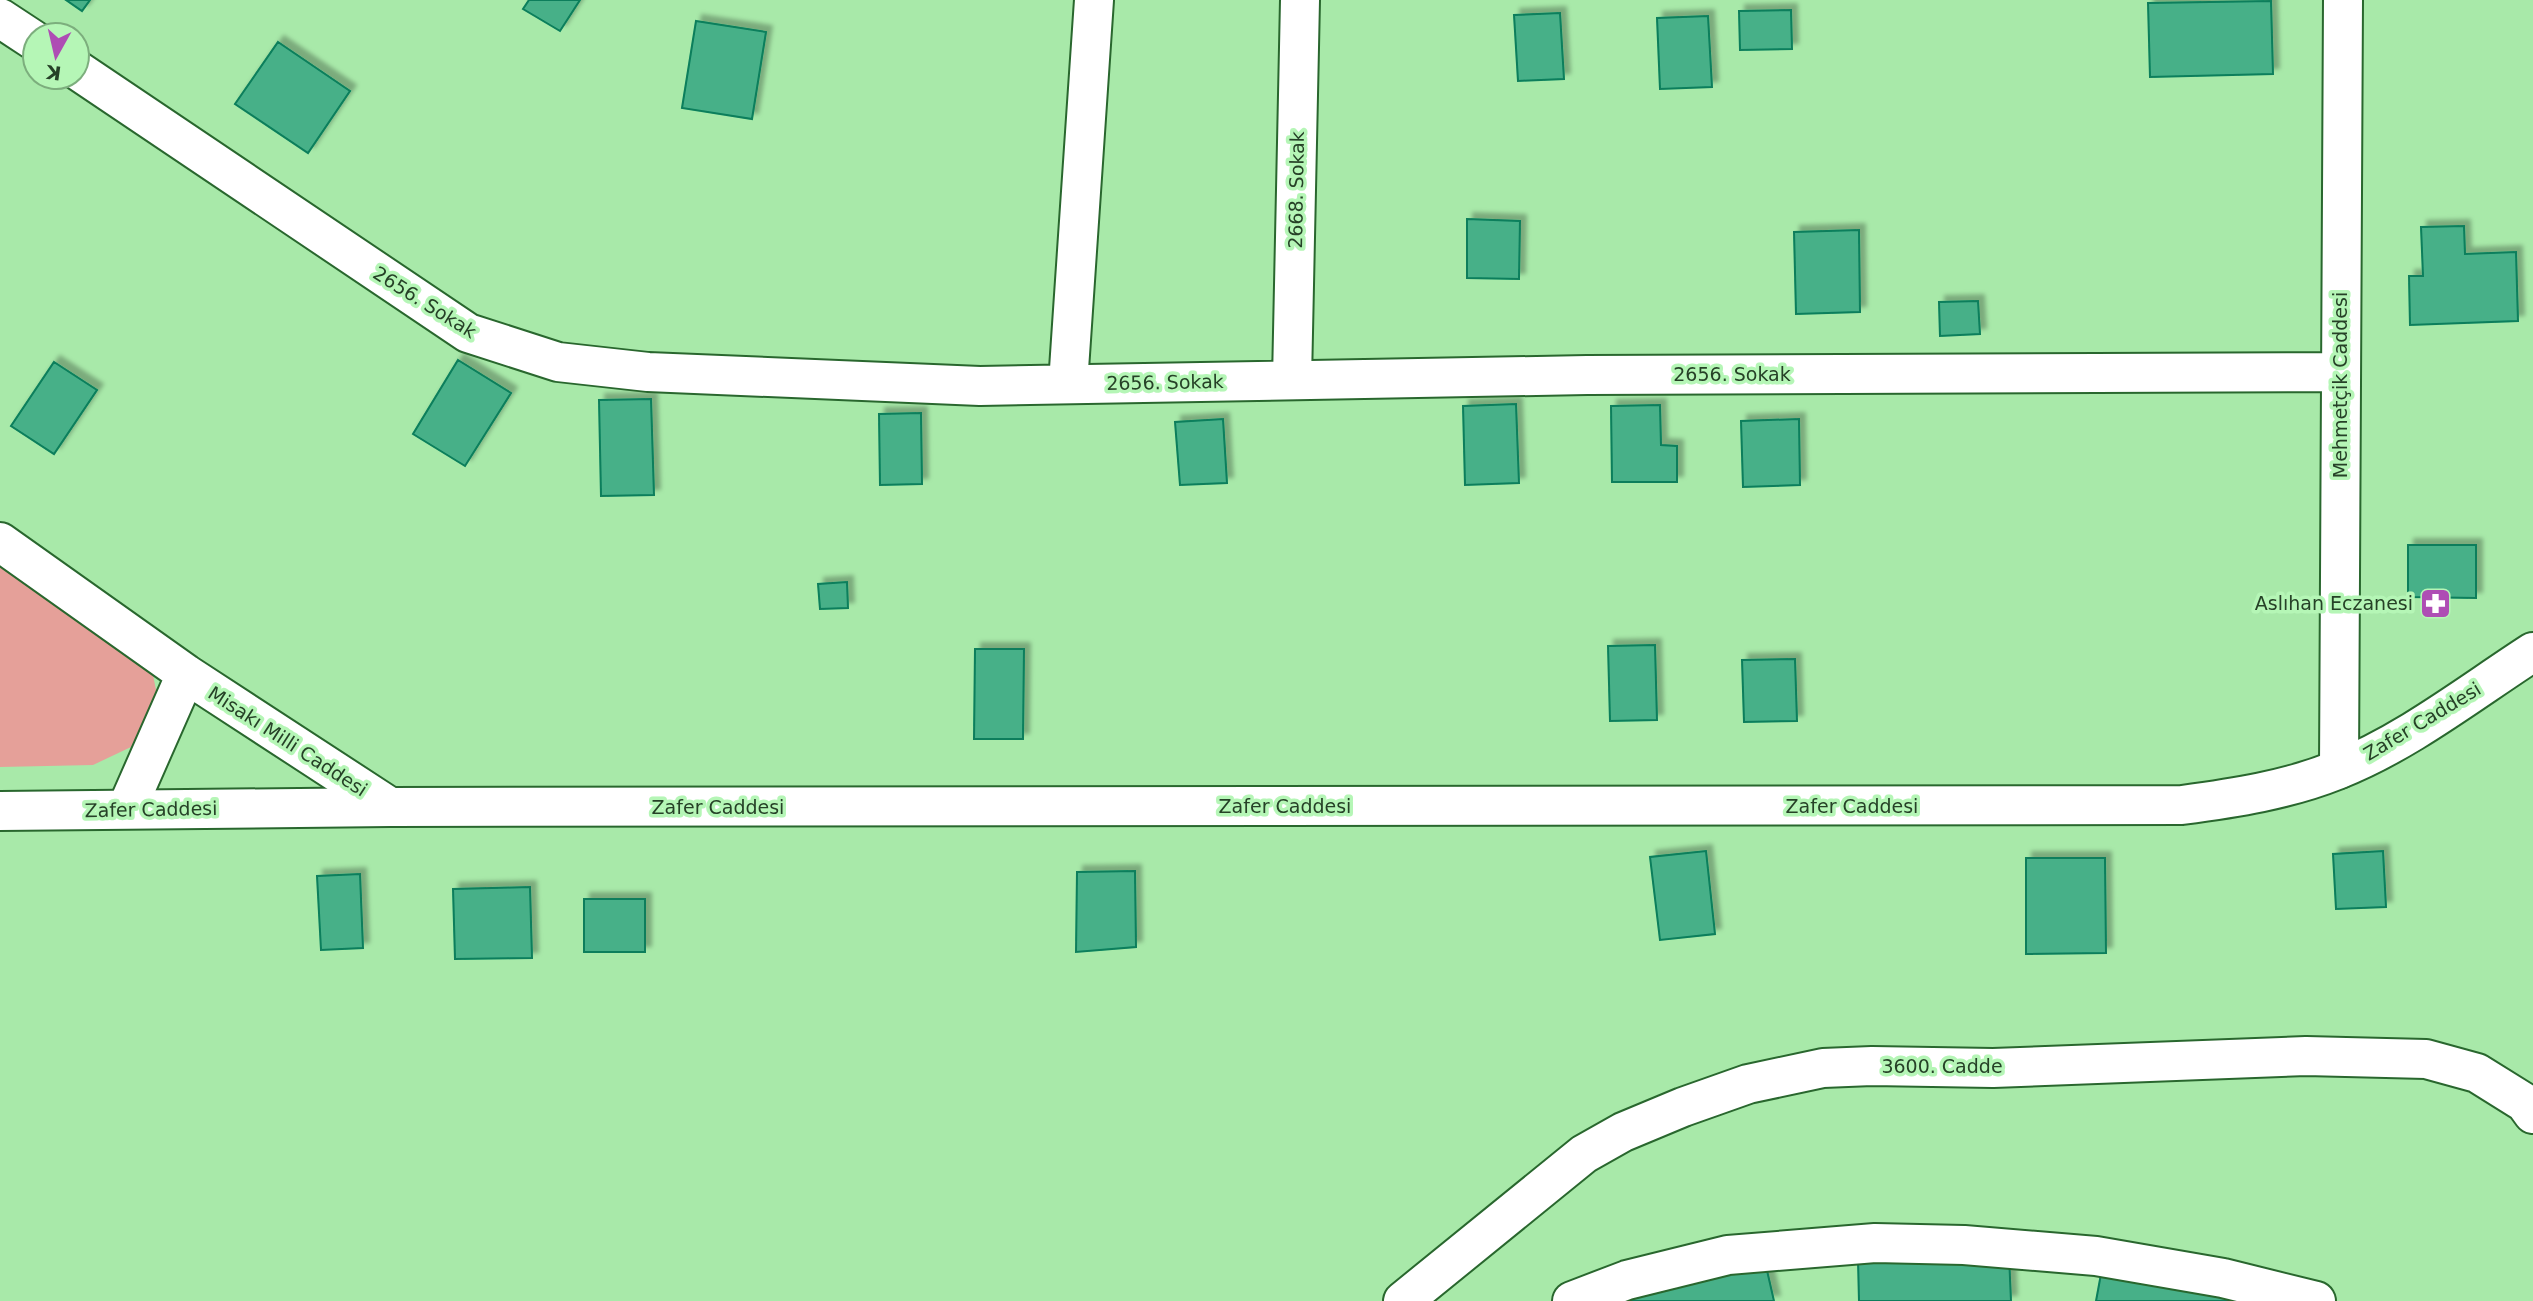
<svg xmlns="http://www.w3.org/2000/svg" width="2533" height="1301" font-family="'DejaVu Sans',sans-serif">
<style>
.green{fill:#e5a099}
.building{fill:#47b088;stroke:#087e5b;stroke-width:2;filter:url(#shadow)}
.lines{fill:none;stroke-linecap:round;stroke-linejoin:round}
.minor-casing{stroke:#29672e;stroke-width:42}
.major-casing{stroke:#29672e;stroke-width:42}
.minor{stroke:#fff;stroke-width:38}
.major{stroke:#fff;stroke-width:38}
.labels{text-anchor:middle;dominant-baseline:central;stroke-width:7;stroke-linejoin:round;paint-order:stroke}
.street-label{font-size:19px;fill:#264127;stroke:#b5f6b6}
.poi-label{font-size:19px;fill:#264127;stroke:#b5f6b6;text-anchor:end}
</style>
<defs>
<filter id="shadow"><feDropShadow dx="6" dy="-6" stdDeviation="2" flood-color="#0004"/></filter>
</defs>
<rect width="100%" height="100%" fill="#a8e9a9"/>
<path class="green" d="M 0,558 L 142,655 L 153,675 L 156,690 L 151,713 L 131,747 L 93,765 L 0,767 Z"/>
<path class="building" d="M 66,0 L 90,0 L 82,11 Z
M 529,0 L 580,0 L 560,31 L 523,9 Z
M 2271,1 L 2273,74 L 2150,77 L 2148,3 Z
M 1791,10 L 1792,49 L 1740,50 L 1739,11 Z
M 1560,13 L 1564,79 L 1518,81 L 1514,15 Z
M 1708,16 L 1712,87 L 1660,89 L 1657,18 Z
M 696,21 L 766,32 L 752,119 L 682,108 Z
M 278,42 L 350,91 L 308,153 L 235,104 Z
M 1467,219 L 1520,221 L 1519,279 L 1467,278 Z
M 2464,226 L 2465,254 L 2516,252 L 2518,321 L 2410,325 L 2409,276 L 2423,276 L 2421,227 Z
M 1859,230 L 1860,312 L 1796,314 L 1794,232 Z
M 1978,301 L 1980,334 L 1940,336 L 1939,302 Z
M 458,360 L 511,393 L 465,466 L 413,434 Z
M 54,362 L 97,390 L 54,454 L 11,426 Z
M 651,399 L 654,495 L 601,496 L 599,400 Z
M 1516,404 L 1519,483 L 1465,485 L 1463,406 Z
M 1660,405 L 1661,445 L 1677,446 L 1677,482 L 1612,482 L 1611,406 Z
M 921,413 L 922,484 L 880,485 L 879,414 Z
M 1223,419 L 1227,483 L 1180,485 L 1175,422 Z
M 1799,419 L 1800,485 L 1743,487 L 1741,421 Z
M 2408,545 L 2476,545 L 2476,598 L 2408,597 Z
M 847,582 L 848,608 L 820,609 L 818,584 Z
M 1655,645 L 1657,720 L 1610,721 L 1608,646 Z
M 975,649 L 1024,649 L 1023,739 L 974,739 Z
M 1795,659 L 1797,721 L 1744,722 L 1742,660 Z
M 1706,851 L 1715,934 L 1660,940 L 1650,857 Z
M 2383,851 L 2386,907 L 2336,909 L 2333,854 Z
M 2026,858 L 2105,858 L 2106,953 L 2026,954 Z
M 1135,871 L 1136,947 L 1076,952 L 1077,872 Z
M 360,874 L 363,948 L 321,950 L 317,876 Z
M 530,887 L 532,958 L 455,959 L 453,889 Z
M 584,899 L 645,899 L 645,952 L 584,952 Z
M 2009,1255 L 2011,1301 L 1859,1301 L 1858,1260 Z
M 1766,1266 L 1774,1301 L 1620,1301 L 1619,1299 Z
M 2101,1274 L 2246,1301 L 2096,1301 Z"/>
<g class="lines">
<defs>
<path id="minor" d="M 0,18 L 35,41
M 77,70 L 468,333 L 558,362 L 648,372 L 980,386 L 1587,375 L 2340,372
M 1292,380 L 1300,0
M 1068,384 L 1094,0
M 0,542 L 186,674 L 390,807
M 2339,769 L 2343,0
M 127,808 L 186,674
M 1403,1301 L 1584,1154 L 1623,1132 L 1683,1107 L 1748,1084 L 1823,1068 L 1872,1066 L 1993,1068 L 2306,1056 L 2426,1059 L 2477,1073 L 2525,1103 L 2533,1114
M 1572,1301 L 1627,1280 L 1728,1255 L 1875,1243 L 1964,1245 L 2096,1256 L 2223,1278 L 2316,1301"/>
<path id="major" d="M 0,811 L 390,807 L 2182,805 C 2235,798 2287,790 2337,770 C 2406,743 2471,692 2533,652"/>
</defs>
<use href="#minor" class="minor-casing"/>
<use href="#major" class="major-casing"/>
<use href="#minor" class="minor"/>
<use href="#major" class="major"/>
</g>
<defs>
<symbol id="pharmacy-square" viewBox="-11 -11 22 22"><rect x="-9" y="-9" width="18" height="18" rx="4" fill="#ae4db4" stroke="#b5f6b6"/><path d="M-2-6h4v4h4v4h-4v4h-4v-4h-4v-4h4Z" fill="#fff"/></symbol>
</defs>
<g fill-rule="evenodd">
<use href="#pharmacy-square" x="2418" y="586" width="35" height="35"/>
</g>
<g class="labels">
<g class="street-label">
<text transform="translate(1296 190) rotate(-89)">2668. Sokak</text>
<text transform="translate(425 302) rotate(32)">2656. Sokak</text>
<text x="1732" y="374">2656. Sokak</text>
<text transform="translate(1165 382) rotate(-1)">2656. Sokak</text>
<text transform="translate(2340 385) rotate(-90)">Mehmetçik Caddesi</text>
<text transform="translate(2422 721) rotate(-31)">Zafer Caddesi</text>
<text transform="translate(288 741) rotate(33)">Misakı Milli Caddesi</text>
<text x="1285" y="806">Zafer Caddesi</text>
<text x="1852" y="806">Zafer Caddesi</text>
<text x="718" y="807">Zafer Caddesi</text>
<text transform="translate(151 809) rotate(-1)">Zafer Caddesi</text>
<text x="1942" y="1066">3600. Cadde</text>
</g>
<g class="poi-label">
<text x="2413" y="603">Aslıhan Eczanesi</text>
</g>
</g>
<g transform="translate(56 56) rotate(188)"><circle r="33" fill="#b5f6b6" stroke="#7cae7d" stroke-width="2"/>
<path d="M0-5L12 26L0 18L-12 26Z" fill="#ae4db4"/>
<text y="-10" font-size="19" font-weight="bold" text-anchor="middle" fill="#264127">K</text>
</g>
</svg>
